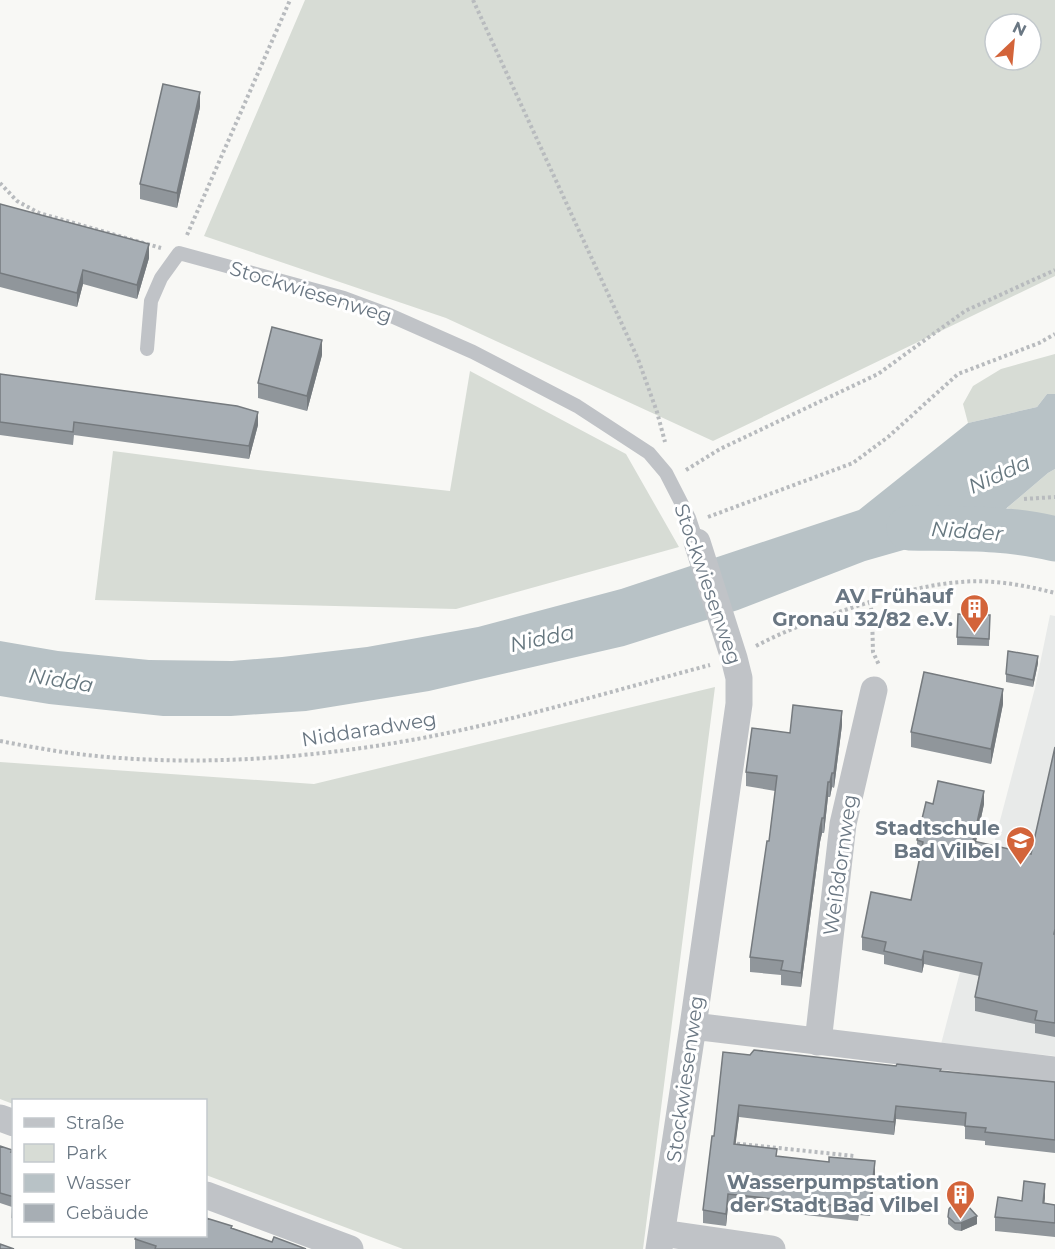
<svg xmlns="http://www.w3.org/2000/svg" width="1055" height="1249" font-family="Montserrat,sans-serif">
<style>
.built{fill:#e8eae9}
.green{fill:#d7dcd5;fill-rule:evenodd}
.water{fill:#b8c2c6}
.lines{fill:none;stroke-linecap:round;stroke-linejoin:round}
.river{stroke:#b8c2c6;stroke-width:45}
.path{stroke:#b8bbbe;stroke-width:4;stroke-dasharray:3 3;stroke-linecap:butt}
.lane{stroke:#c0c3c7;stroke-width:14}
.street{stroke:#c0c3c7;stroke-width:27}
.wall{fill:#90969b}
.shaded-wall{fill:#757a7e}
.building{fill:#a7aeb4;stroke:#757a7e;stroke-width:1.5}
.labels{text-anchor:middle;dominant-baseline:central;stroke-width:6;stroke-linejoin:round;paint-order:stroke}
.street-label{font-size:20px;fill:#6a7783;stroke:#fff}
.poi-label{font-size:20px;font-weight:bold;fill:#6a7783;stroke:#fff;text-anchor:end}
.water-label{font-size:21px;font-style:italic;fill:#66777f;stroke:#fff}
</style>
<rect width="100%" height="100%" fill="#f8f8f5"/>
<path class="built" d="M 1050,615 L 1055,616 L 1055,1056 L 941,1044 L 1035,688 Z"/>
<path class="green" d="M 305,0 L 1055,0 L 1055,276 L 713,441 L 446,318 L 204,236 ZM 995,24 L 1031,24 L 1031,60 L 995,60 Z
M 1055,354 L 1055,394 L 1047,394 L 1037,407 L 968,423 L 963,404 L 973,386 L 1001,369 Z
M 470,371 L 626,454 L 679,547 L 456,609 L 95,600 L 113,451 L 258,470 L 450,491 Z
M 1055,469 L 1055,520 L 1007,508 L 1048,473 Z
M 715,687 L 643,1249 L 403,1249 L 206,1175 L 206,1100 L 14,1100 L 13,1104 L 0,1099 L 0,762 L 314,784 Z"/>
<path class="water" d="M 1047,394 L 1055,394 L 1055,469 L 1048,473 L 988,524 L 956,535 L 865,561 L 738,610 L 624,646 L 429,691 L 306,711 L 231,716 L 163,716 L 49,704 L 0,696 L 0,641 L 58,651 L 149,660 L 232,661 L 282,657 L 367,647 L 478,627 L 621,589 L 859,510 L 968,423 L 1037,407 Z"/>
<g class="lines">
<path class="river" d="M 909,528 C 957,529 1008,527 1055,539"/>
<path class="path" d="M 473,0 L 638,359 L 657,412 L 665,442
M 0,183 L 17,201 L 39,213 L 161,248
M 187,235 L 290,0
M 686,470 L 720,449 L 878,374 L 965,311 L 1055,270
M 1024,499 L 1055,497
M 708,517 L 853,463 L 888,437 L 958,374 L 1039,343 L 1055,334
M 870,602 L 872,614 L 873,652 L 879,665
M 756,646 C 784,631 814,620 845,610 C 882,598 921,585 960,582 C 992,579 1024,585 1055,593
M 0,741 C 21,745 42,749 63,752 C 184,769 318,759 438,735 C 530,716 620,689 710,665
M 731,1143 L 854,1156"/>
<path class="lane" d="M 147,349 L 151,301 L 161,278 L 179,253 L 344,298 L 387,314 L 473,352 L 577,406 L 649,453 L 666,473 L 689,518 L 697,542"/>
<path class="street" d="M 693,1026 L 1055,1070
M 818,1042 L 843,824 L 874,690
M 0,1118 L 14,1123
M 206,1195 L 350,1249
M 662,1233 L 772,1249
M 659,1249 L 693,1026 L 739,704 L 739,678 L 734,658 L 697,542"/>
</g>
<path class="wall" d="M 200,107 L 177,208 L 140,199 L 140,184 Z
M 0,204 L 149,258 L 137,299 L 83,284 L 77,307 L 0,287 Z
M 322,355 L 307,411 L 258,398 L 258,383 Z
M 0,374 L 258,425 L 249,459 L 74,435 L 73,445 L 0,435 Z
M 990,615 L 989,646 L 957,645 L 957,637 Z
M 1038,663 L 1033,687 L 1006,682 L 1006,674 Z
M 1003,704 L 991,764 L 911,747 L 911,732 Z
M 842,725 L 834,788 L 832,787 L 830,797 L 828,797 L 824,833 L 822,833 L 820,842 L 801,987 L 781,985 L 781,975 L 750,972 L 750,957 L 769,841 L 775,791 L 746,786 L 746,772 L 790,733 Z
M 1055,747 L 1055,1037 L 1035,1033 L 1035,1024 L 975,1011 L 975,997 L 979,976 L 924,964 L 922,973 L 884,964 L 884,955 L 862,950 L 862,937 L 911,900 L 921,855 L 917,854 L 917,840 L 933,804 L 984,804 L 976,842 L 1031,854 Z
M 750,1055 L 1055,1082 L 1055,1153 L 985,1145 L 985,1141 L 965,1139 L 965,1126 L 896,1119 L 894,1135 L 739,1117 L 735,1145 L 777,1156 L 875,1174 L 870,1216 L 859,1215 L 858,1221 L 728,1206 L 726,1226 L 703,1223 L 703,1210 L 714,1136 Z
M 0,1146 L 14,1152 L 14,1219 L 11,1218 L 12,1207 L 0,1203 Z
M 1045,1197 L 1044,1204 L 1055,1205 L 1055,1237 L 995,1231 L 995,1217 L 1022,1201 Z
M 948,1217 L 977,1224 L 961,1231 L 955,1230 L 948,1224 Z
M 232,1228 L 272,1242 L 306,1249 L 135,1249 L 135,1239 Z"/>
<path class="shaded-wall" d="M 200,92 L 200,107 L 177,208 L 177,193 Z
M 149,244 L 149,258 L 137,299 L 137,285 Z
M 83,270 L 83,284 L 77,307 L 77,293 Z
M 322,340 L 322,355 L 307,411 L 307,396 Z
M 258,412 L 258,425 L 249,459 L 249,446 Z
M 1038,656 L 1038,663 L 1033,687 L 1033,680 Z
M 1003,689 L 1003,704 L 991,764 L 991,749 Z
M 842,711 L 842,725 L 834,788 L 834,773 Z
M 832,773 L 832,787 L 830,797 L 830,782 Z
M 828,782 L 828,797 L 824,833 L 824,818 Z
M 984,791 L 984,804 L 973,855 L 973,841 Z
M 822,818 L 822,833 L 820,842 L 801,987 L 801,973 L 820,828 Z
M 924,951 L 924,964 L 922,973 L 922,960 Z
M 739,1105 L 739,1117 L 734,1157 L 734,1144 Z
M 896,1106 L 896,1119 L 894,1135 L 894,1122 Z
M 875,1161 L 875,1174 L 870,1216 L 870,1204 Z
M 1045,1184 L 1045,1197 L 1043,1217 L 1043,1203 Z
M 728,1194 L 728,1206 L 726,1226 L 726,1214 Z
M 977,1216 L 977,1224 L 961,1231 L 961,1223 Z"/>
<path class="building" d="M 163,84 L 200,92 L 177,193 L 140,184 Z
M 0,204 L 149,244 L 137,285 L 83,270 L 77,293 L 0,273 Z
M 272,327 L 322,340 L 307,396 L 258,383 Z
M 0,374 L 237,406 L 258,412 L 249,446 L 74,422 L 73,432 L 0,422 Z
M 958,614 L 990,615 L 989,639 L 957,637 Z
M 1008,651 L 1038,656 L 1033,680 L 1006,674 Z
M 924,672 L 1003,689 L 991,749 L 911,732 Z
M 793,705 L 842,711 L 834,773 L 832,773 L 830,782 L 828,782 L 824,818 L 822,818 L 820,828 L 801,973 L 781,970 L 783,961 L 750,957 L 767,841 L 769,841 L 777,776 L 746,772 L 752,728 L 790,733 Z
M 1055,747 L 1055,929 L 1054,934 L 1055,934 L 1055,1023 L 1035,1020 L 1037,1011 L 975,997 L 982,963 L 924,951 L 922,960 L 884,951 L 886,942 L 862,937 L 871,892 L 911,900 L 923,842 L 917,840 L 926,802 L 933,804 L 938,781 L 984,791 L 973,841 L 1031,854 Z
M 754,1050 L 896,1066 L 897,1064 L 941,1069 L 940,1071 L 1055,1082 L 1055,1140 L 985,1132 L 986,1128 L 965,1126 L 966,1113 L 896,1106 L 894,1122 L 739,1105 L 734,1144 L 777,1149 L 776,1156 L 829,1162 L 829,1157 L 875,1161 L 870,1204 L 859,1202 L 858,1208 L 728,1194 L 726,1214 L 703,1210 L 712,1136 L 714,1136 L 723,1052 L 750,1055 Z
M 0,1146 L 12,1150 L 11,1152 L 14,1152 L 14,1197 L 0,1193 Z
M 1024,1181 L 1045,1184 L 1043,1203 L 1055,1205 L 1055,1223 L 995,1217 L 998,1197 L 1022,1201 Z
M 959,1201 L 965,1203 L 977,1216 L 961,1223 L 955,1223 L 948,1217 L 949,1209 L 954,1203 Z
M 206,1218 L 232,1226 L 231,1228 L 272,1242 L 274,1237 L 306,1249 L 155,1249 L 156,1246 L 135,1239 L 136,1236 L 206,1236 Z
M 0,1244 L 14,1249 L 0,1249 Z"/>
<defs>
<symbol id="building-pin" viewBox="-11 -11 22 30"><path d="M0 17L-7.5 6A9.5 9.5 0 1 1 7.5 6Z" fill="#d3643a" stroke="#fff"/><path d="M-4-6H4V6H1V3H-1V6H-4ZM-2.5-4.3h1.7v1.8h-1.7ZM.8-4.3h1.7v1.8H.8ZM-2.5-1h1.7V.8h-1.7ZM.8-1h1.7V.8H.8Z" fill="#fff"/></symbol>
<symbol id="school-pin" viewBox="-11 -11 22 30"><path d="M0 17L-7.5 6A9.5 9.5 0 1 1 7.5 6Z" fill="#d3643a" stroke="#fff"/><path d="M0-5L7-2L0 1L-7-2ZM-4 1L0 2.5L4 1V4Q0 6-4 4Z" fill="#fff"/></symbol>
</defs>
<g fill-rule="evenodd">
<use href="#building-pin" x="958" y="592" width="33" height="45"/>
<use href="#school-pin" x="1004" y="824" width="33" height="45"/>
<use href="#building-pin" x="944" y="1178" width="33" height="45"/>
</g>
<g class="labels">
<g class="street-label">
<text transform="translate(311 292) rotate(17)">Stockwiesenweg</text>
<text transform="translate(708 584) rotate(71)">Stockwiesenweg</text>
<text transform="translate(369 729) rotate(-9)">Niddaradweg</text>
<text transform="translate(840 865) rotate(-82)">Weißdornweg</text>
<text transform="translate(685 1079) rotate(-82)">Stockwiesenweg</text>
</g>
<g class="poi-label">
<text x="953" y="596">AV Frühauf<tspan x="953" dy="23">Gronau 32/82 e.V.</tspan></text>
<text x="1000" y="828">Stadtschule<tspan x="1000" dy="23">Bad Vilbel</tspan></text>
<text x="939" y="1182">Wasserpumpstation<tspan x="939" dy="23">der Stadt Bad Vilbel</tspan></text>
</g>
<g class="water-label">
<text transform="translate(999 474) rotate(-24)">Nidda</text>
<text transform="translate(967 531) rotate(4)">Nidder</text>
<text transform="translate(542 638) rotate(-12)">Nidda</text>
<text transform="translate(61 680) rotate(9)">Nidda</text>
</g>
</g>
<rect x="12" y="1099" width="195" height="138" fill="#ffffff" stroke="#c3c9cd" stroke-width="1.5"/>
<rect x="24" y="1118" width="30" height="9" fill="#c0c3c7" stroke="#c3c9cd" stroke-width="1.5"/>
<text x="66" y="1129" font-size="18" fill="#6a7783">Straße</text>
<rect x="24" y="1144" width="30" height="18" fill="#d7dcd5" stroke="#c3c9cd" stroke-width="1.5"/>
<text x="66" y="1159" font-size="18" fill="#6a7783">Park</text>
<rect x="24" y="1174" width="30" height="18" fill="#b8c2c6" stroke="#c3c9cd" stroke-width="1.5"/>
<text x="66" y="1189" font-size="18" fill="#6a7783">Wasser</text>
<rect x="24" y="1204" width="30" height="18" fill="#a7aeb4" stroke="#c3c9cd" stroke-width="1.5"/>
<text x="66" y="1219" font-size="18" fill="#6a7783">Gebäude</text>
<g transform="translate(1013 42) rotate(26)"><circle r="28" fill="#ffffff" stroke="#c3c9cd" stroke-width="1.5"/>
<path d="M0-4.5L10 22L0 15L-10 22Z" fill="#d3643a"/>
<text y="-9" font-size="16" font-weight="bold" text-anchor="middle" fill="#6a7783">N</text>
</g>
</svg>
